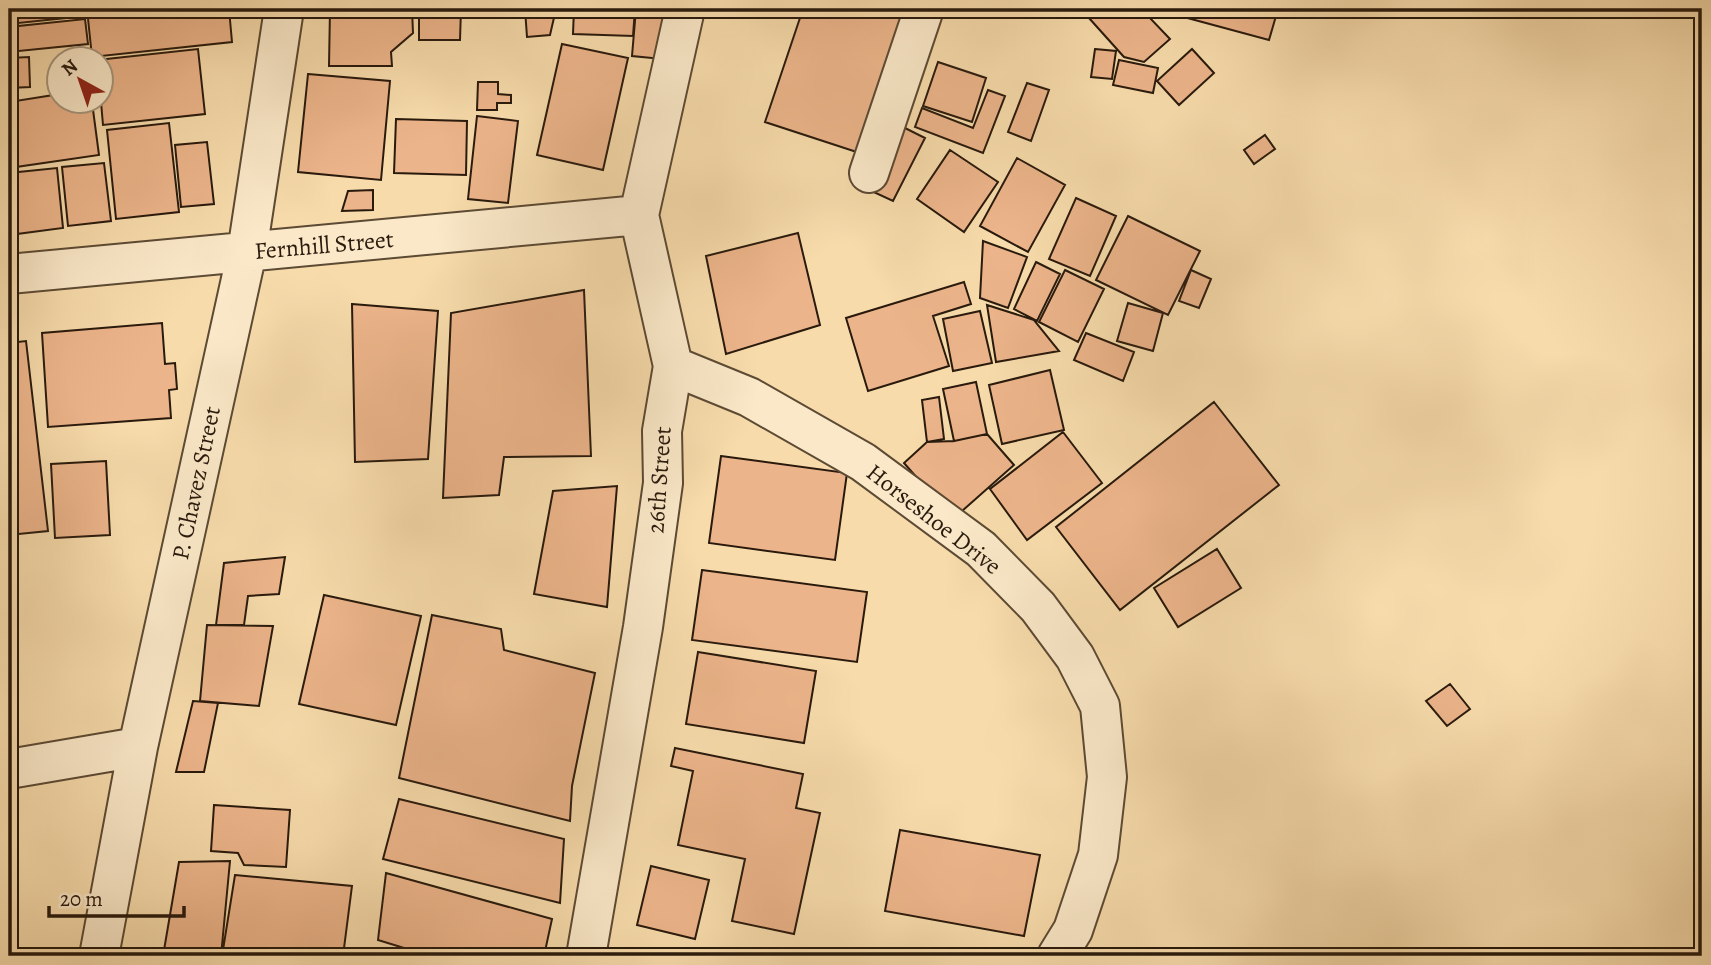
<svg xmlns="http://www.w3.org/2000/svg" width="1711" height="965" font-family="Alegreya,serif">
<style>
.building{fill:#ecb48a;stroke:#291a0d;stroke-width:2}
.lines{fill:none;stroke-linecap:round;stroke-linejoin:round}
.minor-casing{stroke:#5c4a34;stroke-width:42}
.minor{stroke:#fae8c8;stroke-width:38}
.labels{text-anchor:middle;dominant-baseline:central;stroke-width:6;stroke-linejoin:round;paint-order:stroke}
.street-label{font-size:24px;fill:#291a0d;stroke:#fae8c8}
</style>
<rect width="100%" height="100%" fill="#f7dbab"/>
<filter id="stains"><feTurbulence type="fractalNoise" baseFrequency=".00286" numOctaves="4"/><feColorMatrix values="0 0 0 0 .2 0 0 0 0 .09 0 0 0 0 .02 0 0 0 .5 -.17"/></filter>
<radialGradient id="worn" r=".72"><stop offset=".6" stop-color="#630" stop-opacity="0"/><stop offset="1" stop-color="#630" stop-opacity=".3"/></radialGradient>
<path class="building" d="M 9,9 L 84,9 L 85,16 L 9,24 Z
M 87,9 L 229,9 L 232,42 L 92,57 Z
M 330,9 L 412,9 L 413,33 L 391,52 L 392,66 L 329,66 Z
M 419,9 L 461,9 L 460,40 L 419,40 Z
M 525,9 L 556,9 L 550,35 L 527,37 Z
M 574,9 L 635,9 L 633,36 L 573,34 Z
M 636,9 L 667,9 L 662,59 L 632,56 Z
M 803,9 L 900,9 L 926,18 L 878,159 L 765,122 Z
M 1100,9 L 1148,9 L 1147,15 L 1170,39 L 1144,62 L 1124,57 L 1089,18 Z
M 1154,9 L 1278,9 L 1269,40 Z
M 85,19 L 88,44 L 9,52 L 9,27 Z
M 562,44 L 628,58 L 603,170 L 537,155 Z
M 198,49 L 205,114 L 103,125 L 101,102 L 102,60 L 97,60 Z
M 1095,49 L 1116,51 L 1112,79 L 1091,77 Z
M 1192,49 L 1214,73 L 1179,105 L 1157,81 Z
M 29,57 L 30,87 L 9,88 L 9,58 Z
M 1119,60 L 1158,68 L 1153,93 L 1113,85 Z
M 938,62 L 986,78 L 972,122 L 923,106 Z
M 308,74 L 390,81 L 381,180 L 298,172 Z
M 478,82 L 498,82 L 498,94 L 511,95 L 511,103 L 497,103 L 497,110 L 477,110 Z
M 1027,83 L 1049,90 L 1031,141 L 1008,132 Z
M 988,90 L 1005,96 L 983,153 L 915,127 L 922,108 L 973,128 Z
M 60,94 L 60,102 L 92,102 L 99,155 L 9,168 L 9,102 Z
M 477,116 L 518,121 L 508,203 L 468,199 Z
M 396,119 L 467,121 L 466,175 L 394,173 Z
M 169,123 L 179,212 L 116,219 L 107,130 Z
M 897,124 L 925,138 L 893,201 L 865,188 Z
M 1265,135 L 1275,149 L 1254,164 L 1244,150 Z
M 207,142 L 214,204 L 181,207 L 175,145 Z
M 950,150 L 998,182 L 964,232 L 917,199 Z
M 1017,158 L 1065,185 L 1028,252 L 980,226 Z
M 104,163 L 111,221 L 68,226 L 62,167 Z
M 57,168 L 63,228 L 9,235 L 9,173 Z
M 373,190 L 373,210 L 342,211 L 348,191 Z
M 1076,198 L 1116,216 L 1090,276 L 1049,259 Z
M 1128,216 L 1200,251 L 1168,315 L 1096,280 Z
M 798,233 L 820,325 L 726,354 L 706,256 Z
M 983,241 L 1027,257 L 1008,308 L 980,298 Z
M 1036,262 L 1060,274 L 1037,321 L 1014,309 Z
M 1065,270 L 1104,289 L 1078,342 L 1039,322 Z
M 1191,270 L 1211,279 L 1199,308 L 1179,301 Z
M 964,282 L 971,304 L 933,316 L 949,366 L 868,391 L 846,318 Z
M 584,290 L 591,456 L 504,457 L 499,495 L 443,498 L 451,313 Z
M 1128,303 L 1163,313 L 1153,351 L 1117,341 Z
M 352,304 L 438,311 L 428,459 L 355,462 Z
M 987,305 L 1034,320 L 1059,351 L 996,362 Z
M 980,311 L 992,363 L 953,371 L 943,319 Z
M 162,323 L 165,364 L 175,363 L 177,389 L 169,390 L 171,418 L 48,427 L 42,333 Z
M 1086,333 L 1134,352 L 1123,381 L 1074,360 Z
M 26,341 L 48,531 L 9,535 L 9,343 Z
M 1050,370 L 1064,430 L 1002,444 L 989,385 Z
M 976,382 L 987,434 L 954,441 L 943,389 Z
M 939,397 L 944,439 L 927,442 L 922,400 Z
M 1214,402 L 1279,485 L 1120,610 L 1056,527 Z
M 1063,432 L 1102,483 L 1027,540 L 990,489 Z
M 987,434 L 1014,465 L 953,519 L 904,463 L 927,442 L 954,441 Z
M 721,456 L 847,473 L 835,560 L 709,543 Z
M 106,461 L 110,535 L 55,538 L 51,464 Z
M 617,486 L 607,607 L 534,594 L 553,491 Z
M 1217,549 L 1241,588 L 1178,627 L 1154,588 Z
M 285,557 L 279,594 L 248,596 L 244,625 L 216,625 L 224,563 Z
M 702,570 L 867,592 L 857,662 L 692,640 Z
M 324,595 L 421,616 L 396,725 L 299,704 Z
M 432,615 L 501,629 L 504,650 L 595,673 L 572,786 L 570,821 L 399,778 Z
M 207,625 L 273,626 L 259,706 L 200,701 Z
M 698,652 L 816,671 L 804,743 L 686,724 Z
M 1450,684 L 1470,709 L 1447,726 L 1426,701 Z
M 193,701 L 218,703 L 204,772 L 176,772 Z
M 675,748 L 803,774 L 796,808 L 820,813 L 794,934 L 732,921 L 745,859 L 678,845 L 693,771 L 671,766 Z
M 399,799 L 564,839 L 560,903 L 383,859 Z
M 214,805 L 290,810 L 286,867 L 244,865 L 238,853 L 211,851 Z
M 900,830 L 1040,855 L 1024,936 L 885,911 Z
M 230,861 L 221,956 L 163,956 L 179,862 Z
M 651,866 L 709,880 L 695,939 L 637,925 Z
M 386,873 L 552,919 L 544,956 L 430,956 L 378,940 Z
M 235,875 L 352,886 L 343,956 L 222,956 Z"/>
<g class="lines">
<defs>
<path id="minor" d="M 869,173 L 924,9
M 9,274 L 639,215
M 673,366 L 749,397 L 863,462 L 981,549 L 1038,607 L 1075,657 L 1100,706 L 1107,777 L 1098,855 L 1073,930 L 1057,956
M 9,769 L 138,747
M 99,956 L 138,747 L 247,252 L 284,9
M 586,956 L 643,627 L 663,483 L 662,431 L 673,366 L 639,215 L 685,9"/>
</defs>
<use href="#minor" class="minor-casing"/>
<use href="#minor" class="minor"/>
</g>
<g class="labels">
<g class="street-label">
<text transform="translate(324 245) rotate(-5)">Fernhill Street</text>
<text transform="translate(659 480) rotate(-86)">26th Street</text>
<text transform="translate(196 483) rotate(-78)">P. Chavez Street</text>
<text transform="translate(934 519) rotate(38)">Horseshoe Drive</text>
</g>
</g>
<rect width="1711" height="965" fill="none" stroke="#f7dbab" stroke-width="35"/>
<rect x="10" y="10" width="1690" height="944" fill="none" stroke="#291a0d" stroke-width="3.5"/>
<rect x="18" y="18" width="1676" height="930" fill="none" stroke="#291a0d" stroke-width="2"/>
<g transform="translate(80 80) rotate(320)"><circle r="33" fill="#fae8c8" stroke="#a6967d" stroke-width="2"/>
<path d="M0-5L12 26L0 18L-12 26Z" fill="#8f2418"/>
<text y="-10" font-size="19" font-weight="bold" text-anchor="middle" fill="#291a0d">N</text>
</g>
<path d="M49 906v10h135v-10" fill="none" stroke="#291a0d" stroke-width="3.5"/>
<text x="60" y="906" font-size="21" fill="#291a0d" stroke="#fae8c8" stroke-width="5" paint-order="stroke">20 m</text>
<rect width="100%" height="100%" filter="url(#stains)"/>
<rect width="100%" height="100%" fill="url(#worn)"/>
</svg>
